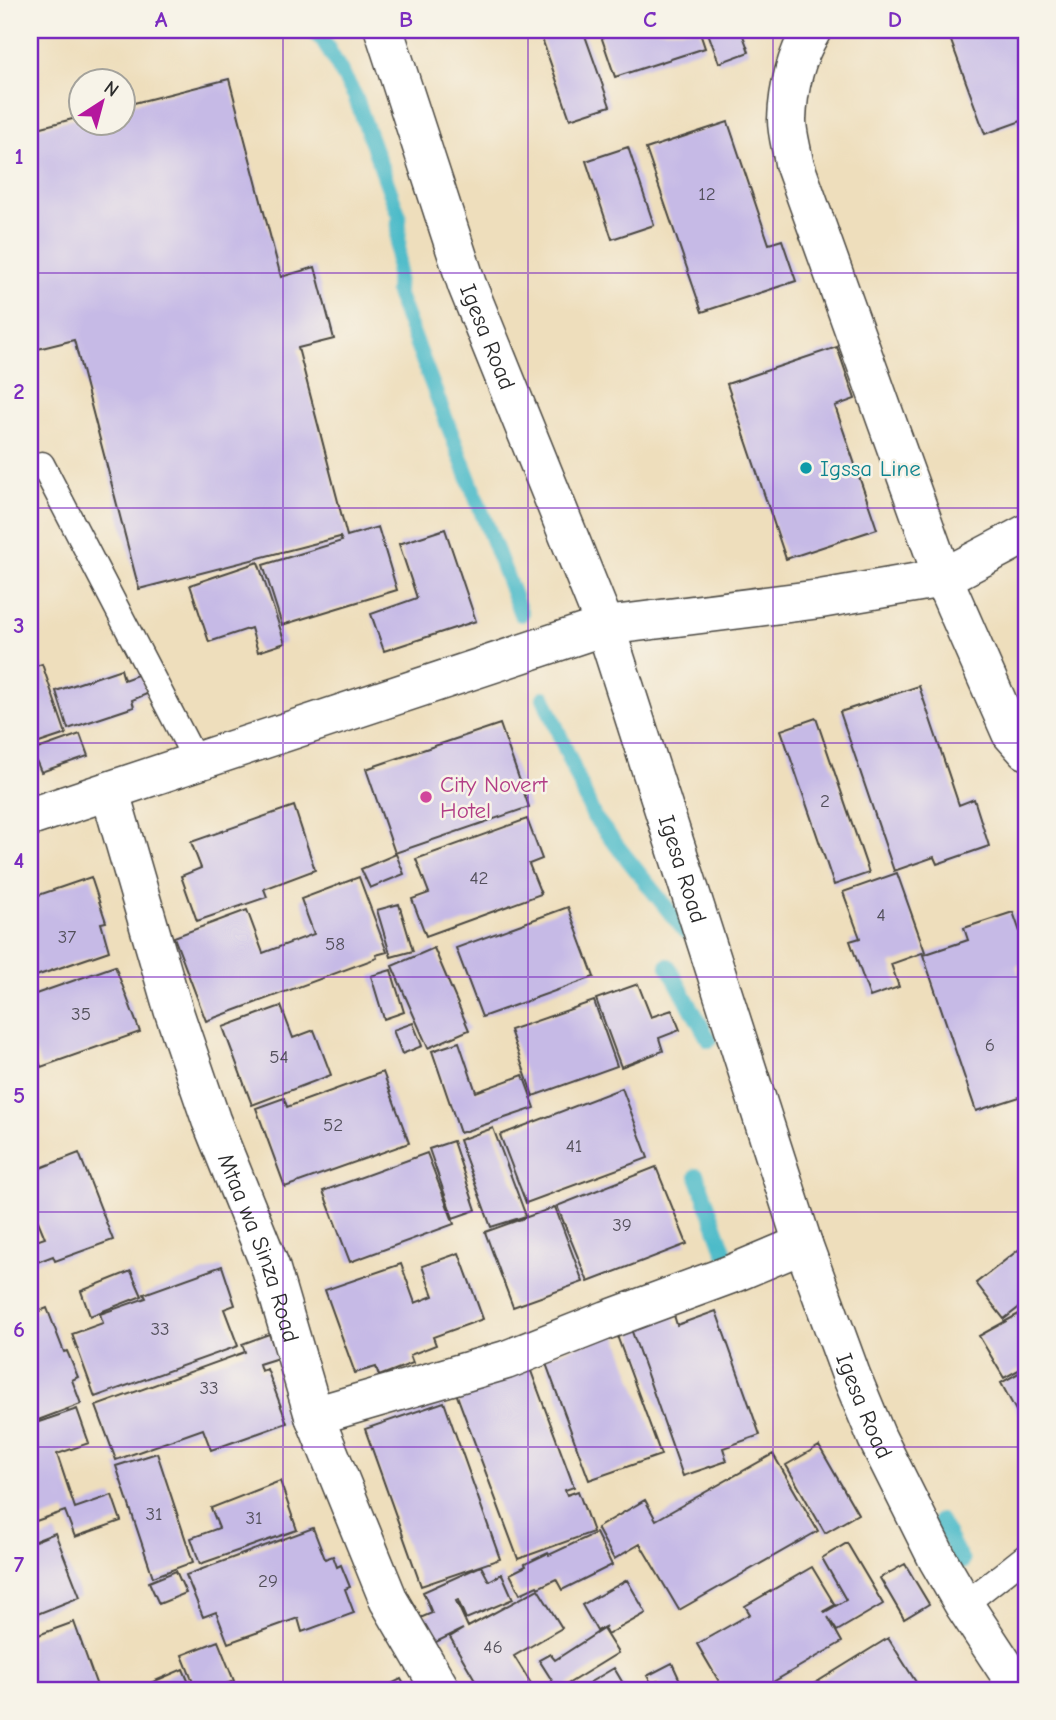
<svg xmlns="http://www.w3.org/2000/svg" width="1056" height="1720" font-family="'Comic Neue',sans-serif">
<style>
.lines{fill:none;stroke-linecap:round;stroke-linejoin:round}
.stream{stroke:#4ebbc9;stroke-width:16}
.building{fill:#c6bae6}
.service-casing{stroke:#484641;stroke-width:27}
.minor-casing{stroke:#484641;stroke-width:41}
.service{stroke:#fff;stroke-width:24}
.minor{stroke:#fff;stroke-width:38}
.grid{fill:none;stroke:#7b2cbf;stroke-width:2;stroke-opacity:0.55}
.culture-dot{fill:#0f9aa8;stroke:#f7f3e8;stroke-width:2.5}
.hotel-dot{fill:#d1479c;stroke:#f7f3e8;stroke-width:2.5}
.labels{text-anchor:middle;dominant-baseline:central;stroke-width:5;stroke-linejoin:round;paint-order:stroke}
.number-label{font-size:19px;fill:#524f5a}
.street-label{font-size:23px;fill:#2b2b2b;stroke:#f7f3e8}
.culture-label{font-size:23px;fill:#0d838f;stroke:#f7f3e8;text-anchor:start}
.hotel-label{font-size:23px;fill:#b23c85;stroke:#f7f3e8;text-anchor:start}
.neatline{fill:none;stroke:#7b2cbf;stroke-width:2.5}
.grid-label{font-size:23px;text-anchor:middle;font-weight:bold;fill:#7b2cbf}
</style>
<rect width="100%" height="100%" fill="#f7f3e8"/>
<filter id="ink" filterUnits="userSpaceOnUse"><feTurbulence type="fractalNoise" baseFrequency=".0143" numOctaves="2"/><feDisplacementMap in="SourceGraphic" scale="14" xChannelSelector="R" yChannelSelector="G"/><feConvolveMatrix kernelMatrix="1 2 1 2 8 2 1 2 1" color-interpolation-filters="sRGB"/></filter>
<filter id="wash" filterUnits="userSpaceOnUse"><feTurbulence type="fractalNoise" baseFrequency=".00686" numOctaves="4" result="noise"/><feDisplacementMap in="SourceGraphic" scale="28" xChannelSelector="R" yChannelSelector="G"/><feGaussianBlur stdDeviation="1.57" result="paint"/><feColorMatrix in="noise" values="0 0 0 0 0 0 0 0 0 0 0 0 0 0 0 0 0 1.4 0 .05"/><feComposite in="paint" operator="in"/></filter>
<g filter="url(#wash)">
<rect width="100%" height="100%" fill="#eedebc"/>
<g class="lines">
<path class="stream" d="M 310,30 L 323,40 L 355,96 L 399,216 L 397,293 L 521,614
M 544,698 L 594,817 L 685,931
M 668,966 L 709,1040
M 697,1176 L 729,1264
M 940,1521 L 962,1562"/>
</g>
<g id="blocks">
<path class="building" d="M 539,30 L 583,30 L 610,106 L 570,119 Z
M 599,30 L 699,30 L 705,48 L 615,77 Z
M 707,30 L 741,30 L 749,52 L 719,63 Z
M 947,30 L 1026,30 L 1026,135 L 1021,121 L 985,134 Z
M 229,79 L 281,277 L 315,267 L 334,339 L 298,348 L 347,536 L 378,527 L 397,590 L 282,625 L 263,565 L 342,541 L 340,537 L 139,589 L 74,340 L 30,351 L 30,130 L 80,117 L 80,122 L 122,122 L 122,106 Z
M 728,122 L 769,244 L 782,240 L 796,281 L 702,312 L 646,149 Z
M 628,147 L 654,225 L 612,239 L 586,161 Z
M 1026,213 L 1026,228 L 1019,217 Z
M 837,347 L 855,399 L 835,406 L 877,529 L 786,559 L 727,384 Z
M 445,529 L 476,621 L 384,651 L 371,614 L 417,598 L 399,544 Z
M 258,562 L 285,643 L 258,652 L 251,628 L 209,642 L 190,585 Z
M 42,664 L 66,734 L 30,746 L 30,668 Z
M 121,669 L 124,680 L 140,674 L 147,694 L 132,700 L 134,707 L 68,729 L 56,691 Z
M 919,686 L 959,805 L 974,799 L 989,846 L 937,864 L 934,857 L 894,871 L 840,712 Z
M 816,718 L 869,873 L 834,885 L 781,730 Z
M 500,724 L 529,807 L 395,853 L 366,769 Z
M 80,734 L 88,756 L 41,772 L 32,751 Z
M 294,806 L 315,870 L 264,889 L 267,897 L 197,921 L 181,876 L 201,868 L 191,842 Z
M 527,819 L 542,859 L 529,864 L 541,894 L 426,936 L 412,899 L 429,893 L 416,859 Z
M 396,854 L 404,874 L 370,888 L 361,869 Z
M 897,873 L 925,952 L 891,964 L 899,987 L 870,997 L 850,941 L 860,938 L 843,892 Z
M 91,877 L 106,922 L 101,923 L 109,951 L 30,978 L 30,898 Z
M 359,877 L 387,952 L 376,955 L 377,958 L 206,1021 L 174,937 L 247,910 L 263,953 L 314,934 L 301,899 Z
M 399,904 L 413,951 L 391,957 L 377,910 Z
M 568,907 L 594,977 L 482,1017 L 456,948 Z
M 1013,912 L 1026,949 L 1026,962 L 1016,966 L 1026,995 L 1026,1095 L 976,1111 L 923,955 L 968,940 L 964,928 Z
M 434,948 L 469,1030 L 428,1048 L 392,966 Z
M 115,966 L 140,1032 L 41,1067 L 30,1037 L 30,996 Z
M 391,970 L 404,1012 L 384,1019 L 371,976 Z
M 638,984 L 651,1017 L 672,1010 L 680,1030 L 659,1038 L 663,1051 L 621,1067 L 596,999 Z
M 594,1001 L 617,1066 L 533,1096 L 510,1030 Z
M 281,1006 L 293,1038 L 314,1030 L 331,1075 L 252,1105 L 223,1027 Z
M 413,1023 L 422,1046 L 402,1054 L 393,1030 Z
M 459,1042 L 476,1092 L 523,1075 L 535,1108 L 460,1133 L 432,1051 Z
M 383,1072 L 409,1143 L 285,1187 L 256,1108 L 284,1098 L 287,1107 Z
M 622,1088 L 648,1158 L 526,1203 L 500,1135 Z
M 493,1128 L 526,1216 L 491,1227 L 459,1140 Z
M 453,1141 L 476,1210 L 453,1218 L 429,1149 Z
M 79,1153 L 113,1240 L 55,1261 L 53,1256 L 35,1263 L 30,1249 L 30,1243 L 45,1238 L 38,1221 L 30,1224 L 30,1172 Z
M 427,1153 L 454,1224 L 350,1262 L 323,1191 Z
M 656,1167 L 687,1244 L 588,1282 L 557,1206 Z
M 555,1207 L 583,1282 L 513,1307 L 485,1232 Z
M 1026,1244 L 1026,1302 L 1004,1319 L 976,1283 Z
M 459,1253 L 483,1319 L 433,1337 L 436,1345 L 410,1355 L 413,1363 L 379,1376 L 376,1367 L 355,1373 L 325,1290 L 401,1264 L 415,1303 L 433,1296 L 422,1266 Z
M 222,1266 L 235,1305 L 224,1309 L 238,1346 L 95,1397 L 72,1334 L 103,1323 L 100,1314 L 146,1298 L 144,1294 Z
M 131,1271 L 142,1296 L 90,1316 L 81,1291 Z
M 47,1308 L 64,1352 L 67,1351 L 78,1377 L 72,1380 L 81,1404 L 30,1423 L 30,1315 Z
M 1026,1310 L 1026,1366 L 1004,1378 L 979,1336 Z
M 716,1311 L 760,1435 L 723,1448 L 727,1461 L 683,1476 L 630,1326 L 673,1312 L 677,1325 Z
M 616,1333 L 661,1455 L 589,1480 L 544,1358 Z
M 269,1334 L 278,1358 L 259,1364 L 261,1371 L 267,1369 L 287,1423 L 211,1450 L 203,1429 L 116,1460 L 96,1406 L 245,1352 L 242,1344 Z
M 528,1363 L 574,1487 L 565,1490 L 567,1495 L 578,1491 L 593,1532 L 518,1559 L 455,1390 Z
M 1026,1369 L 1026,1429 L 1001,1383 Z
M 444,1402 L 500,1559 L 421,1586 L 365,1429 Z
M 77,1409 L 89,1443 L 57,1454 L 75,1508 L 112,1495 L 121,1521 L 75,1537 L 65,1511 L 30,1523 L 30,1425 Z
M 819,1446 L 858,1514 L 825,1533 L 786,1465 Z
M 157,1453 L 193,1562 L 153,1577 L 116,1466 Z
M 773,1454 L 818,1531 L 679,1610 L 640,1544 L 614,1559 L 597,1528 L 645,1500 L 656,1520 Z
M 280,1481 L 297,1530 L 200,1564 L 191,1538 L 219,1528 L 211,1508 Z
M 313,1528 L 325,1559 L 333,1556 L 337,1567 L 341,1565 L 350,1587 L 345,1589 L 354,1613 L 302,1632 L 298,1618 L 228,1643 L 216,1612 L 203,1617 L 186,1575 Z
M 55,1533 L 80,1597 L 30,1617 L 30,1543 Z
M 596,1533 L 612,1565 L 562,1590 L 556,1579 L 538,1588 L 537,1586 L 520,1594 L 510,1574 L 526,1566 L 525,1564 L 548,1553 L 549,1555 Z
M 847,1543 L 883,1604 L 837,1631 L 828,1617 L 842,1642 L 759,1690 L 724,1690 L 697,1644 L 750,1614 L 745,1606 L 812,1567 L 835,1605 L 824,1611 L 825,1612 L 846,1600 L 822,1558 Z
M 905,1564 L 929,1604 L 904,1619 L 880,1578 Z
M 481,1566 L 489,1581 L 502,1574 L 513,1599 L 466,1619 L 458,1600 L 456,1601 L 468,1627 L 538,1589 L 562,1628 L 514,1656 L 535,1690 L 481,1690 L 450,1637 L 463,1629 L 432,1644 L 420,1618 L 432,1613 L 423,1592 Z
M 176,1571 L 186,1593 L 159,1604 L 149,1582 Z
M 627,1580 L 646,1613 L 607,1635 L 604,1628 L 606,1626 L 597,1631 L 582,1605 Z
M 74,1622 L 97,1686 L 84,1690 L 30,1690 L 30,1638 Z
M 603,1629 L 618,1653 L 558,1690 L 539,1660 L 550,1654 L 555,1660 Z
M 888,1638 L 921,1690 L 804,1690 Z
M 218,1641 L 234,1681 L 210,1690 L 196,1690 L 182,1655 Z
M 672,1663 L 683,1687 L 676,1690 L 657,1690 L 662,1688 L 658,1681 L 652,1684 L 647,1676 Z
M 614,1668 L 627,1690 L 577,1690 Z
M 183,1669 L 192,1690 L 143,1690 L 141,1687 Z
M 401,1679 L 407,1690 L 379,1690 Z
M 137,1684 L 140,1690 L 122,1690 Z"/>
</g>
</g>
<g filter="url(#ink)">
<use href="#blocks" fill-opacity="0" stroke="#484641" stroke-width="2"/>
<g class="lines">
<defs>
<path id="service" d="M 42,464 L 197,763
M 964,1605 L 1026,1556"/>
<g id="minor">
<path id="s1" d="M 384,30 L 467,285 L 605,626 L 803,1244 L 851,1375 L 877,1438 L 938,1560 L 964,1605 L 1020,1690"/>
<path d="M 812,30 C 796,56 788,89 787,120 C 787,134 792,149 794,163 L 943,578 L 1011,733 L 1026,750"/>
<path id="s2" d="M 110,792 L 173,1009 L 211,1120 L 270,1266 L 314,1416 L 389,1601 L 441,1690"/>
<path d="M 30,817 L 605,626 L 820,599 L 943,578 L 1026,534"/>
<path d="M 314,1416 L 506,1360 L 607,1320 L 734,1273 L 803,1244"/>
</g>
</defs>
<use href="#service" class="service-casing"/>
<use href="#minor" class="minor-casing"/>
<use href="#service" class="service"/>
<use href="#minor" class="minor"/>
</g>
</g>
<path class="grid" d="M 283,30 L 283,1690M 528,30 L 528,1690M 773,30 L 773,1690M 30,273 L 1026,273M 30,508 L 1026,508M 30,743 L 1026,743M 30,977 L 1026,977M 30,1212 L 1026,1212M 30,1447 L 1026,1447"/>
<circle class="culture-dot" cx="806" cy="468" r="7"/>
<circle class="hotel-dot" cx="426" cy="797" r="7"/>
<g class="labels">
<g class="number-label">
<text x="707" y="194">12</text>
<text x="825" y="801">2</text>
<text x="479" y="878">42</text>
<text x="881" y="915">4</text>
<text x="67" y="937">37</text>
<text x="335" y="944">58</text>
<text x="81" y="1014">35</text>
<text x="990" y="1045">6</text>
<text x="279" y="1057">54</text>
<text x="333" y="1125">52</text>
<text x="574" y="1146">41</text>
<text x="622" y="1225">39</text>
<text x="160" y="1329">33</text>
<text x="209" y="1388">33</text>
<text x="154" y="1514">31</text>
<text x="254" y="1518">31</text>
<text x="268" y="1581">29</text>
<text x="493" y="1647">46</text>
</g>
<g class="street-label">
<text stroke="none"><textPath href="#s1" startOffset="324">Igesa Road</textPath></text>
<text stroke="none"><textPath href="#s1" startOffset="891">Igesa Road</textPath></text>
<text stroke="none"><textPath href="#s2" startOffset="480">Mtaa wa Sinza Road</textPath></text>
<text stroke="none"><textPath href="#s1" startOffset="1458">Igesa Road</textPath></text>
</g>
<g class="culture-label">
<text x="820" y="468">Igssa Line</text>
</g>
<g class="hotel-label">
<text x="440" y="784">City Novert<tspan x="440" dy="26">Hotel</tspan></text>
</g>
</g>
<rect width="1056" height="1720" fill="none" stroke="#f7f3e8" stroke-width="77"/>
<g transform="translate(102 102) rotate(36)"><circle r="33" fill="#f7f3e8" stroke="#a5a39c" stroke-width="2"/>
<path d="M0-5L12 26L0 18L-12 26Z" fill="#b5179e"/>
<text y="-10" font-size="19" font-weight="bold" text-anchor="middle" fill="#2b2b2b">N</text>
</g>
<rect x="38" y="38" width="980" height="1644" class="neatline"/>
<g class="grid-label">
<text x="161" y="27">A</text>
<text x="406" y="27">B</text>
<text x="650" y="27">C</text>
<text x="895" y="27">D</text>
<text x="19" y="164">1</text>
<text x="19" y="399">2</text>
<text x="19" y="633">3</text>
<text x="19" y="868">4</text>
<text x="19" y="1103">5</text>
<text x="19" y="1337">6</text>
<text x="19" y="1572">7</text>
</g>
</svg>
